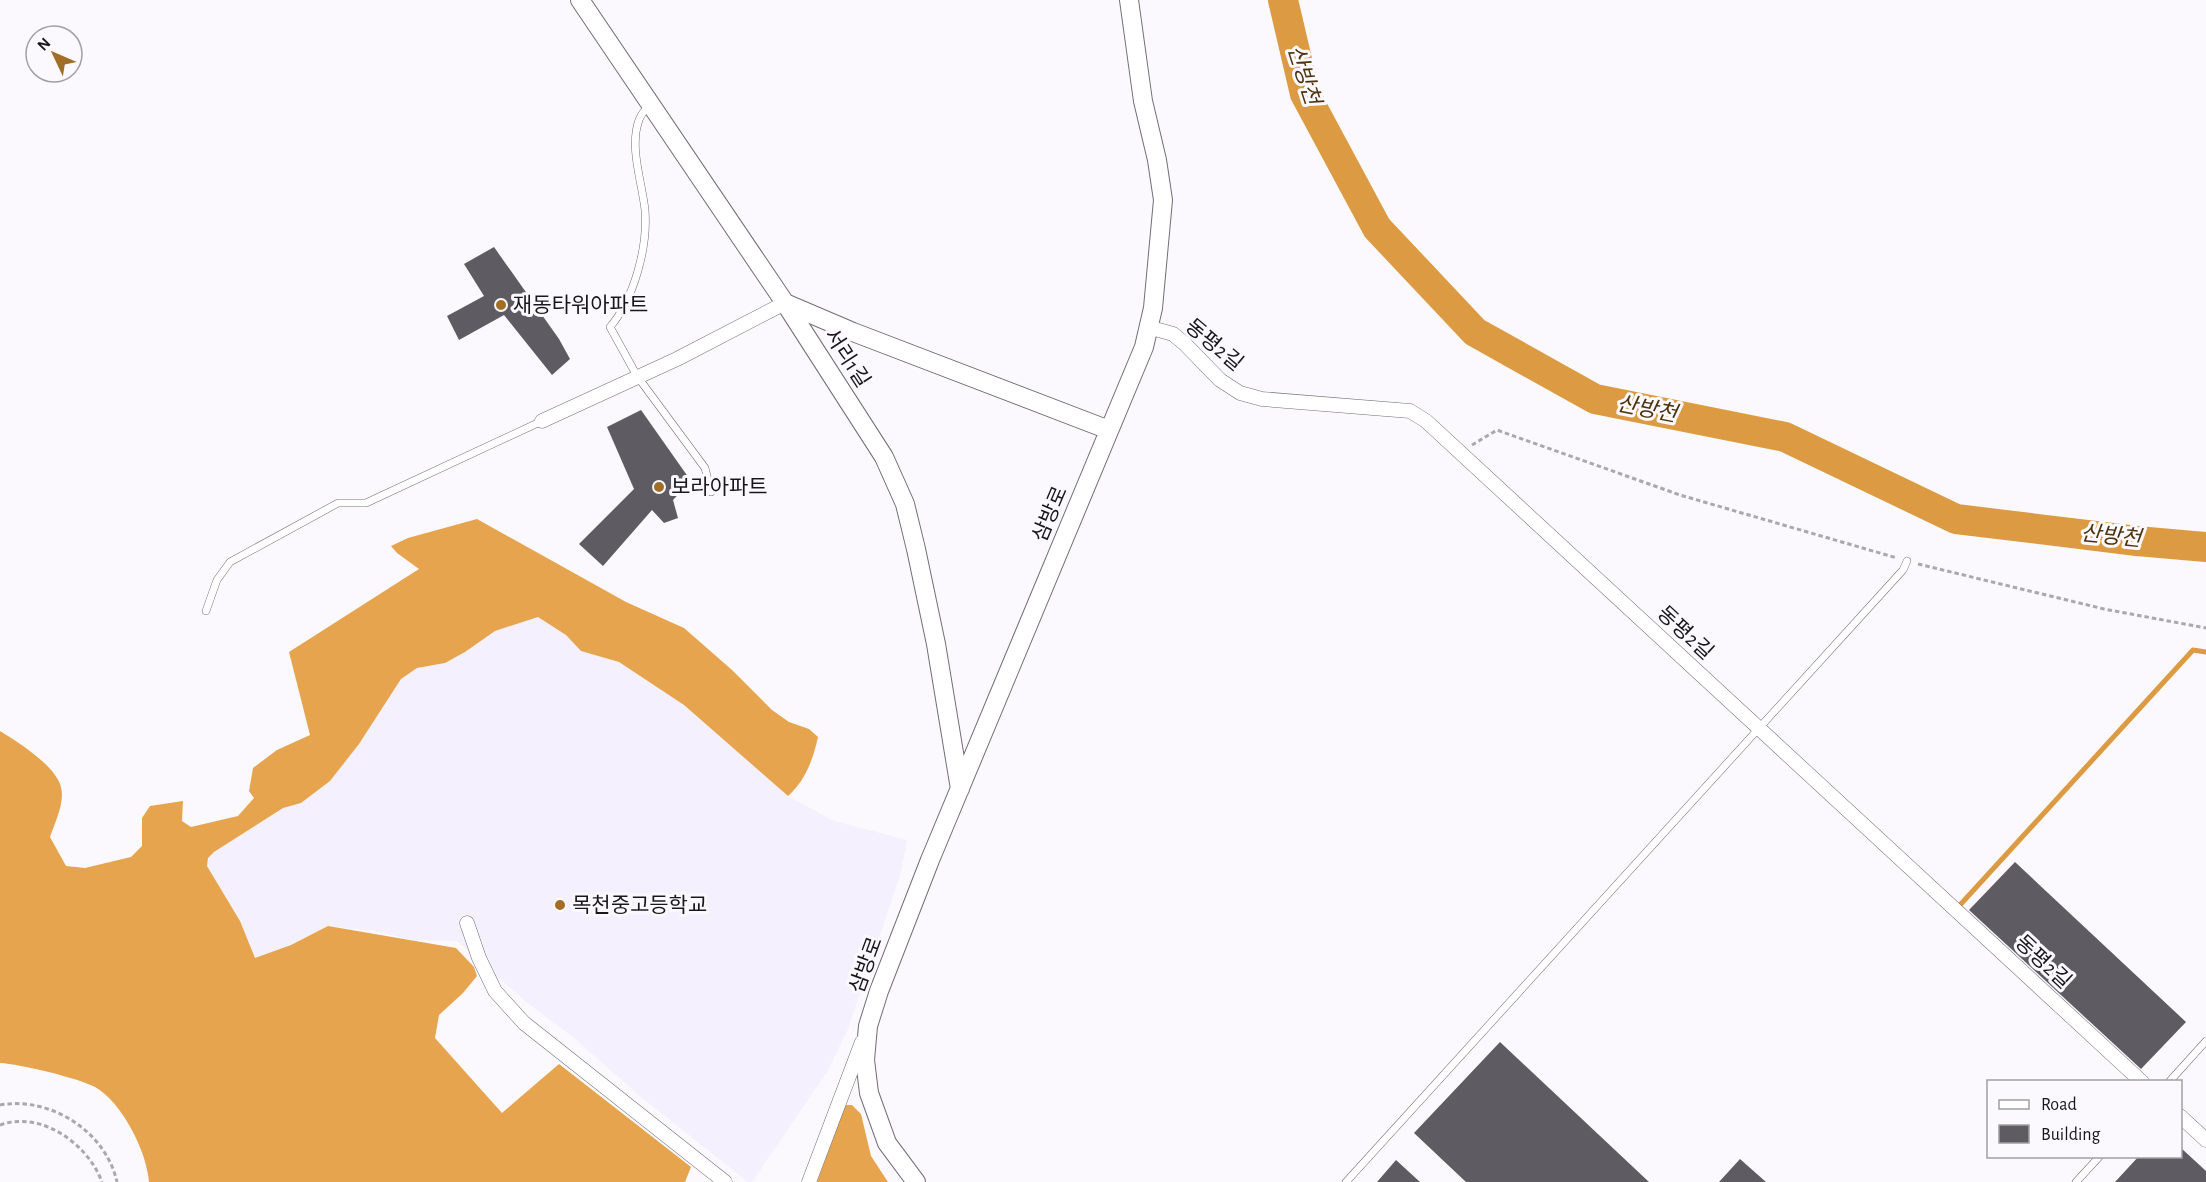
<svg xmlns="http://www.w3.org/2000/svg" width="2206" height="1182" font-family="'Alegreya Sans','Noto Sans KR',sans-serif">
<style>
.built{fill:#f5f0fd}
.forest{fill:#e6a44e}
.lines{fill:none;stroke-linecap:round;stroke-linejoin:round}
.stream{stroke:#dc9b43;stroke-width:5}
.river{stroke:#dc9b43;stroke-width:30}
.building{fill:#5e5b63}
.service-casing{stroke:#726e77;stroke-width:8}
.minor-casing{stroke:#726e77;stroke-width:15}
.tertiary-casing{stroke:#726e77;stroke-width:20}
.path{stroke:#a9a8ac;stroke-width:3;stroke-dasharray:4.5 3;stroke-linecap:butt}
.service{stroke:#fff;stroke-width:7}
.minor{stroke:#fff;stroke-width:14}
.tertiary{stroke:#fff;stroke-width:18}
.poi-dot{fill:#a26e26;stroke:#fbf9fe;stroke-width:2}
.labels{text-anchor:middle;dominant-baseline:central;stroke-width:6;stroke-linejoin:round;paint-order:stroke}
.poi-label{font-size:21px;fill:#18171a;stroke:#fbf9fe;text-anchor:start}
.street-label{font-size:21px;fill:#18171a;stroke:#fbf9fe}
.water-label{font-size:22px;font-style:italic;fill:#4d330e;stroke:#fbf9fe}
</style>
<rect width="100%" height="100%" fill="#fbf9fe"/>
<path class="built" d="M 538,616 L 566,635 L 581,651 L 619,662 L 684,705 L 788,796 L 834,821 L 907,840 L 901,872 L 848,1029 L 827,1072 L 752,1182 L 748,1182 L 641,1097 L 574,1038 L 526,1002 L 457,941 L 414,940 L 374,931 L 328,926 L 291,945 L 255,958 L 240,921 L 207,866 L 208,858 L 214,852 L 283,808 L 301,803 L 330,781 L 359,744 L 401,679 L 417,668 L 445,663 L 465,652 L 495,631 Z"/>
<path class="forest" d="M 477,519 L 626,602 L 684,628 L 732,670 L 772,710 L 789,722 L 809,729 L 818,737 C 813,760 805,781 788,796 L 684,705 L 619,662 L 581,651 L 566,635 L 538,617 L 495,631 L 465,652 L 445,663 L 417,668 L 401,679 L 359,744 L 330,781 L 301,803 L 283,808 L 214,852 L 208,858 L 207,866 L 240,921 L 255,958 L 291,945 L 328,926 L 456,948 L 474,967 L 477,976 L 463,993 L 439,1015 L 435,1038 L 502,1113 L 559,1064 L 691,1167 L 685,1182 L 149,1182 C 147,1152 122,1102 95,1087 C 78,1078 20,1064 0,1063 L 0,731 C 18,742 56,766 61,787 C 65,803 55,822 50,837 L 66,866 L 85,868 L 131,857 L 142,846 L 142,818 L 150,806 L 183,801 L 182,821 L 191,827 L 238,816 L 254,798 L 249,791 L 253,768 L 277,750 L 310,735 L 289,652 L 419,569 L 397,553 L 391,546 L 408,538 Z
M 845,1105 L 852,1105 L 861,1114 L 871,1156 L 888,1182 L 817,1182 Z"/>
<g class="lines">
<path class="stream" d="M 1960,905 L 2193,650 L 2206,652"/>
<path class="river" d="M 1283,0 L 1305,94 L 1377,228 L 1475,332 L 1595,399 L 1785,437 L 1956,519 L 2137,541 L 2206,547"/>
</g>
<path class="building" d="M 494,247 L 559,339 L 570,359 L 552,375 L 504,315 L 459,340 L 447,316 L 484,296 L 464,264 Z
M 641,410 L 691,481 L 673,500 L 678,518 L 664,523 L 652,510 L 603,566 L 579,544 L 634,489 L 607,427 Z
M 2015,862 L 2186,1022 L 2141,1069 L 1969,910 Z
M 1500,1042 L 1649,1182 L 1466,1182 L 1414,1133 Z
M 2181,1148 L 2206,1171 L 2206,1182 L 2115,1182 L 2139,1156 L 2181,1156 Z
M 1740,1159 L 1766,1182 L 1719,1182 Z
M 1396,1160 L 1420,1182 L 1377,1182 Z"/>
<g class="lines">
<defs>
<path id="service" d="M 649,105 C 646,109 641,114 639,120 C 629,147 642,182 645,210 C 648,247 634,299 610,327 L 637,376 L 705,468 L 711,492
M 206,611 L 217,580 L 230,562 L 338,503 L 366,503 L 542,421
M 2169,1082 L 2206,1041
M 1346,1182 L 1903,570 L 1907,561
M 2076,1182 L 2100,1156"/>
<path id="minor" d="M 1148,327 L 1173,334 L 1185,344 L 1220,380 L 1240,393 L 1262,399 L 1410,411 L 1426,421 L 2142,1082
M 542,421 L 677,359 L 785,303
M 467,923 L 479,958 L 495,991 L 524,1023 L 725,1182
M 2180,1116 L 2206,1140
M 809,1182 L 862,1042"/>
<path id="tertiary" d="M 580,0 L 785,303 L 884,457 L 905,504 L 916,549 L 936,644 L 960,789
M 785,303 L 853,332 L 1109,430
M 916,1182 L 887,1143 L 869,1093 L 865,1060 L 868,1026 L 879,991 L 930,860 L 1144,347 L 1153,308 L 1163,200 L 1157,160 L 1143,101 L 1129,0"/>
</defs>
<use href="#service" class="service-casing"/>
<use href="#minor" class="minor-casing"/>
<use href="#tertiary" class="tertiary-casing"/>
<path class="path" d="M 1472,445 L 1497,430 L 1680,495 L 1897,558
M 1918,564 L 2104,609 L 2206,628
M 0,1105 C 51,1096 106,1132 117,1182
M 0,1125 C 41,1110 88,1144 102,1182"/>
<use href="#service" class="service"/>
<use href="#minor" class="minor"/>
<use href="#tertiary" class="tertiary"/>
</g>
<g class="poi-dot">
<circle cx="501" cy="305" r="6"/>
<circle cx="659" cy="487" r="6"/>
<circle cx="560" cy="905" r="6"/>
</g>
<g class="labels">
<g class="poi-label">
<text x="513" y="305">재동타워아파트</text>
<text x="671" y="487">보라아파트</text>
<text x="572" y="905">목천중고등학교</text>
</g>
<g class="street-label">
<text transform="translate(1214 345) rotate(40)">동평2길</text>
<text transform="translate(847 358) rotate(57)">서리1길</text>
<text transform="translate(1050 514) rotate(-67)">삼방로</text>
<text transform="translate(1685 633) rotate(43)">동평2길</text>
<text transform="translate(2043 962) rotate(43)">동평2길</text>
<text transform="translate(866 965) rotate(-70)">삼방로</text>
</g>
<g class="water-label">
<text transform="translate(1304 75) rotate(72)">산방천</text>
<text transform="translate(1647 409) rotate(11)">산방천</text>
<text transform="translate(2111 536) rotate(6)">산방천</text>
</g>
</g>
<rect x="1987" y="1080" width="195" height="78" fill="#fbf9fe" stroke="#a09fa3" stroke-width="1.5"/>
<rect x="1999" y="1100" width="30" height="9" fill="#ffffff" stroke="#a09fa3" stroke-width="1.5"/>
<text x="2041" y="1110" font-size="18" fill="#18171a">Road</text>
<rect x="1999" y="1125" width="30" height="18" fill="#5e5b63" stroke="#a09fa3" stroke-width="1.5"/>
<text x="2041" y="1140" font-size="18" fill="#18171a">Building</text>
<g transform="translate(54 54) rotate(314)"><circle r="28" fill="#fbf9fe" stroke="#a09fa3" stroke-width="1.5"/>
<path d="M0-4.5L10 22L0 15L-10 22Z" fill="#a26e26"/>
<text y="-9" font-size="16" font-weight="bold" text-anchor="middle" fill="#18171a">N</text>
</g>
</svg>
